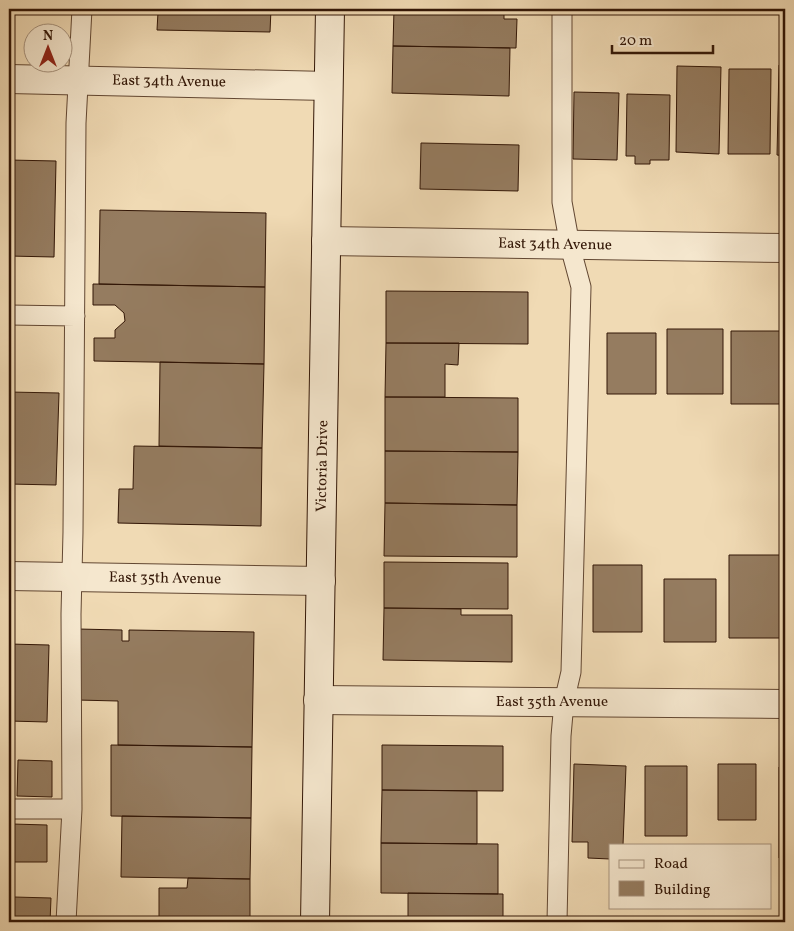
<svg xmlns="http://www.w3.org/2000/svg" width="794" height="931" font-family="Vollkorn,serif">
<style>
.building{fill:#957c60;stroke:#321606}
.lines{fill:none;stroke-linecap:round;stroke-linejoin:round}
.lane-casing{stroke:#624732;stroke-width:21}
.street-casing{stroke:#624732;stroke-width:30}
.secondary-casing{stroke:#321606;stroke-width:30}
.lane{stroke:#f5e7ce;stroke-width:19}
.street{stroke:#f5e7ce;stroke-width:28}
.secondary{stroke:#f5e7ce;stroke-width:28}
.labels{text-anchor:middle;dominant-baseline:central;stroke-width:4;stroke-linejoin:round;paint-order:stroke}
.street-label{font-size:15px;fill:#321606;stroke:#f5e7ce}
</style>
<rect width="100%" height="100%" fill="#f0dab4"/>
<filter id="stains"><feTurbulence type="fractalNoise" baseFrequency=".004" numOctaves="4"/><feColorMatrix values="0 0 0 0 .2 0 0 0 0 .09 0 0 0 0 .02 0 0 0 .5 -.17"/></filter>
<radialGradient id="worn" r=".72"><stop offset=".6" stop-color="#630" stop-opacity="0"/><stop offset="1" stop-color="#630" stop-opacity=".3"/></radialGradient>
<path class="building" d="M 142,9 L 271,9 L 270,32 L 157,30 L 158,12 L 142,12 Z
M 394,9 L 504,9 L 504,19 L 517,19 L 516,48 L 393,46 Z
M 393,46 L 510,48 L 509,96 L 392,93 Z
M 779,65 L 785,65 L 785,156 L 777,155 Z
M 677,66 L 721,67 L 719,154 L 676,152 Z
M 729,69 L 771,69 L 770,154 L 728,154 Z
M 574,92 L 619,93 L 617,160 L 573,159 Z
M 627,94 L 670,95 L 669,160 L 650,160 L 650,164 L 635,164 L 635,156 L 626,156 Z
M 421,143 L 519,145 L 518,191 L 420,189 Z
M 9,160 L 56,161 L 54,257 L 9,256 Z
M 100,210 L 266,213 L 265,287 L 99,284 Z
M 93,284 L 265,287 L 264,364 L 94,361 L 94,338 L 115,338 L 115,330 L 125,321 L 124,313 L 115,305 L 93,305 Z
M 386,291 L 528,292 L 528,344 L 386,343 Z
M 667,329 L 723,329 L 723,394 L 667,394 Z
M 731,331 L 785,331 L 785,404 L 731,404 Z
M 607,333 L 656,333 L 656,394 L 607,394 Z
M 386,343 L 459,343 L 458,365 L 445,364 L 445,397 L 385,397 Z
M 160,362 L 264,364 L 262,448 L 159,446 Z
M 9,392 L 59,393 L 56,485 L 9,484 Z
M 385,397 L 518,398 L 518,452 L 385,451 Z
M 134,446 L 262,448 L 261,526 L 118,523 L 119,489 L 133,489 Z
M 385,451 L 518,452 L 517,505 L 385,503 Z
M 385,503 L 517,505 L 517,557 L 384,556 Z
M 729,555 L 785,555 L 785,638 L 729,638 Z
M 384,562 L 508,563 L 508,609 L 384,608 Z
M 593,565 L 642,565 L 642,632 L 593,632 Z
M 664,579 L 716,579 L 716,642 L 664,642 Z
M 384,608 L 461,609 L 461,615 L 512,615 L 512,662 L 383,660 Z
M 78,629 L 122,630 L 122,641 L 129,641 L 129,630 L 254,632 L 252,747 L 118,745 L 118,701 L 77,700 Z
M 9,644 L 49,645 L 47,722 L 9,721 Z
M 111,745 L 252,747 L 251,818 L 111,816 Z
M 382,745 L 503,746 L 503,791 L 382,790 Z
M 18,760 L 52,761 L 52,797 L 17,796 Z
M 574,764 L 626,766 L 623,845 L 610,845 L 610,859 L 588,858 L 588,842 L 572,842 Z
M 718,764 L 756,764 L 756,820 L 718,820 Z
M 645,766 L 687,766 L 687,836 L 645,836 Z
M 779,767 L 785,767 L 785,858 L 779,858 Z
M 382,790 L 477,791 L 477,844 L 381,843 Z
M 122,816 L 251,818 L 250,879 L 121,877 Z
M 12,824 L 47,825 L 47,862 L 11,862 Z
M 381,843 L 498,844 L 498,894 L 381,893 Z
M 188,878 L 250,879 L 250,922 L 159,922 L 159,888 L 187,888 Z
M 408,893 L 503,894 L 503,922 L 408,922 Z
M 14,897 L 51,898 L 50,922 L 14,922 Z"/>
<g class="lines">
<defs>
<path id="lane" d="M 9,315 L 75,316
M 9,809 L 72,809
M 66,922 L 72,809 L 71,614 L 73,532 L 76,123 L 82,9
M 557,922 L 561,736 L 564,702 L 571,672 L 581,287 L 570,246 L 562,202 L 562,9"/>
<path id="street" d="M 9,79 L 328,86
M 326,241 L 785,248
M 9,576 L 321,581
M 318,700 L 785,704"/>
<path id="secondary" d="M 315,922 L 330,9"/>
</defs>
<use href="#lane" class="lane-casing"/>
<use href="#street" class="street-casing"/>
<use href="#secondary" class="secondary-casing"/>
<use href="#lane" class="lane"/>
<use href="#street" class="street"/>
<use href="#secondary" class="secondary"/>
</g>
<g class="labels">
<g class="street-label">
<text transform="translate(169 82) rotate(1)">East 34th Avenue</text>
<text transform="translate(555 245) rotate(1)">East 34th Avenue</text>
<text transform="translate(323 466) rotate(-89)">Victoria Drive</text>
<text transform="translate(165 579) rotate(1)">East 35th Avenue</text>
<text x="552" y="702">East 35th Avenue</text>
</g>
</g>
<rect width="794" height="931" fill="none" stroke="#f0dab4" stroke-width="30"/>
<rect x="10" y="10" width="774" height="911" fill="none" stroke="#321606" stroke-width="2.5"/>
<rect x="15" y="15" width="764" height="901" fill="none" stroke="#321606"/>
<rect x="609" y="844" width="162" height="65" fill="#f5e7ce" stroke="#a7937e"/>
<rect x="619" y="860" width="25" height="8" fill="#f5e7ce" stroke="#a7937e"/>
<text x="654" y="868" font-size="15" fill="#321606">Road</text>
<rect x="619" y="881" width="25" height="15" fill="#957c60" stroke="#a7937e"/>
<text x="654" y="894" font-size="15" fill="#321606">Building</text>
<g transform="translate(48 48)"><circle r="24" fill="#f5e7ce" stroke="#a7937e"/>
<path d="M0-4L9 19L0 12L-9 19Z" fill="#8f2418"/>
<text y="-8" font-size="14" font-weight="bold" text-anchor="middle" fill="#321606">N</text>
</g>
<path d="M612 45v8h101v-8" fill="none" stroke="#321606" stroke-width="2.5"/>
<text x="619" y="45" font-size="15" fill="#321606" stroke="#f5e7ce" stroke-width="4" paint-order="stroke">20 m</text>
<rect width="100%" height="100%" filter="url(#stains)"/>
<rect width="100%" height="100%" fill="url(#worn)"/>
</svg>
